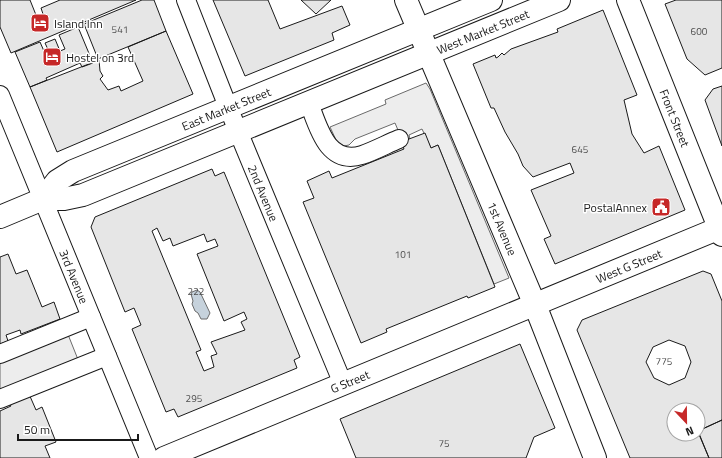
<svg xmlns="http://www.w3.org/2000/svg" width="722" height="458" font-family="'Titillium Web',sans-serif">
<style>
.parking{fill:#ededed;stroke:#6a6a6a}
.water{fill:#c6d2dc;stroke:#6a6a6a}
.building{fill:#e6e6e6;stroke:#1a1a1a;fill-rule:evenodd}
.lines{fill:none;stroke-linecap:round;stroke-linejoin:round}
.minor-casing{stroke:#1a1a1a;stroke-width:20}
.major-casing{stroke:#1a1a1a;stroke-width:24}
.minor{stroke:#fff;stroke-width:18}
.major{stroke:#fff;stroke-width:22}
.labels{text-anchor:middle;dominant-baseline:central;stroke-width:3;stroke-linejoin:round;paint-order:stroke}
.number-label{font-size:10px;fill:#4d4d4d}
.poi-label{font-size:12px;fill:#1a1a1a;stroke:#fff;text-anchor:start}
.street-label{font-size:12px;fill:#1a1a1a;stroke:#fff}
</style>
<rect width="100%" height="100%" fill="#fff"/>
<path class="parking" d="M 426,83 L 430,89 L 509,278 L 494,284 L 438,145 L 431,148 L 422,129 L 409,135 L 410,139 L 403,142 L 395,123 L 355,139 L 349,145 L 344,146 L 337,142 L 330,127 L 386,104 L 385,100 Z
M 63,322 L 83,372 L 0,405 L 0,347 Z"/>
<path class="water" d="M 197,290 L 200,292 L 210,313 L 207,319 L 201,319 L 198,313 L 195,311 L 192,304 L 193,301 L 191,294 L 192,292 Z"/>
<path class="building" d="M 0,0 L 30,0 L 38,20 L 44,17 L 41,8 L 60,0 L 136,0 L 11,53 L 0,27 Z
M 142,0 L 154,0 L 166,31 L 98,59 L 84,24 Z
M 213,0 L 268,0 L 280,29 L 342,6 L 350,25 L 332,33 L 334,40 L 245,76 Z
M 301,0 L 331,0 L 316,14 Z
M 676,0 L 722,0 L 722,68 L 705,75 L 687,59 L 665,4 Z
M 603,10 L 637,95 L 624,100 L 632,134 L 644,153 L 659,146 L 685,210 L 555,264 L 544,239 L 551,236 L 531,190 L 574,173 L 570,163 L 533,177 L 523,166 L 518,154 L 505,132 L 494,108 L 491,108 L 473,64 L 495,55 L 496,58 L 498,57 L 502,53 L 504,55 L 511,49 L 558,32 L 557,29 Z
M 78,27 L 93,63 L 82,67 L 80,63 L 46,78 L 47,80 L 30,87 L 15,52 L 40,42 L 47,58 L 51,56 L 45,43 L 55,39 L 60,51 L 65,49 L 59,35 Z
M 166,31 L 193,94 L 57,152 L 30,87 L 99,60 L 100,71 L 103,76 L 100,79 L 108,90 L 119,86 L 121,91 L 143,81 L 128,47 Z
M 722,86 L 722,146 L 705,100 L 713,89 Z
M 425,133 L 431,148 L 438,145 L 495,287 L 468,298 L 467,296 L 386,329 L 387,332 L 361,343 L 303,202 L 314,198 L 307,181 L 329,171 L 332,178 L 404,149 L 401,142 Z
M 212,169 L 215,176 L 224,172 L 300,357 L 294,360 L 297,368 L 178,417 L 174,409 L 166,412 L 132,329 L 141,325 L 134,308 L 125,312 L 91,227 L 95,217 ZM 157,228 L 163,241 L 170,238 L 173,246 L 204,234 L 207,242 L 215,239 L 218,246 L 197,254 L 224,321 L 244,312 L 247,319 L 241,322 L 245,330 L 211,342 L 217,354 L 211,356 L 214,367 L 204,371 L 196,352 L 201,350 L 152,231 Z
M 8,254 L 16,274 L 27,270 L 42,307 L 54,302 L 60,319 L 21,334 L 20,330 L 6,335 L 8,341 L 0,344 L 0,257 Z
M 703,271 L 711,274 L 722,301 L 722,420 L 698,431 L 698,410 L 674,410 L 674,434 L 698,434 L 698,432 L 709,458 L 630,458 L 577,330 L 582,320 ZM 669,340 L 685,346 L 691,362 L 685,378 L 669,385 L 654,378 L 646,362 L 653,347 Z
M 520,344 L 555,428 L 534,437 L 526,458 L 356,458 L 340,419 Z
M 29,394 L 36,410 L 42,407 L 56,442 L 45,446 L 50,458 L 0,458 L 0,411 L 11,406 L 9,403 Z
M 722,420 L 722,458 L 709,458 L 698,431 Z"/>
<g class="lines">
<defs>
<g id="minor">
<path id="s1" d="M 186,0 L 228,107 L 343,384"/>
<path id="s2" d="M 0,95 L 149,458"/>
<path d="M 309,103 C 318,126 327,166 362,155 C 374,151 387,144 399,139"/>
<path d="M 0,354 L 91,317"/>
<path d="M 0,399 L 107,356"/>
</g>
<g id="major">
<path id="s3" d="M 406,0 L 535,305 L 595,458"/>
<path id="s4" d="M 628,0 L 722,235"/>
<path id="s5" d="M 43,199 L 57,181 L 73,171 L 491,0"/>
<path id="s6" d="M 0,217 L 43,199 L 64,199 L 83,195 L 559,0"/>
<path id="s7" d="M 164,458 L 722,227"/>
</g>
</defs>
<use href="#minor" class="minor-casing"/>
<use href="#major" class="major-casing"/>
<use href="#minor" class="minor"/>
<use href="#major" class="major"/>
</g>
<defs>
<symbol id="hotel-square" viewBox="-11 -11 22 22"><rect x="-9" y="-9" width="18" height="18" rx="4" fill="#c62828" stroke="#fff"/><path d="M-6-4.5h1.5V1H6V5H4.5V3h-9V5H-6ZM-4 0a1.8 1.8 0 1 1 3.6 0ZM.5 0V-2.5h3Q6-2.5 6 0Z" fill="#fff"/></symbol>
<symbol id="civic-square" viewBox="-11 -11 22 22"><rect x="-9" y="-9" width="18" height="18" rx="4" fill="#c62828" stroke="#fff"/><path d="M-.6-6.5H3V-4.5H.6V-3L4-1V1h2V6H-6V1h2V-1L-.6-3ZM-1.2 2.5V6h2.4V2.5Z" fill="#fff"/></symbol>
</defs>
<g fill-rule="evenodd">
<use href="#hotel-square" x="29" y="12" width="22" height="22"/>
<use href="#hotel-square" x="41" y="46" width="22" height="22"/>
<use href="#civic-square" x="650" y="196" width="22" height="22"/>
</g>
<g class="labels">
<g class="number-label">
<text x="120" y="29">541</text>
<text x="699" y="31">600</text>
<text x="580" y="149">645</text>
<text x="403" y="254">101</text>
<text x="196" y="291">222</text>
<text x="664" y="361">775</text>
<text x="194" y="398">295</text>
<text x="444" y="443">75</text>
</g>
<g class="poi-label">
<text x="54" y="23">Island Inn</text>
<text x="66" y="57">Hostel on 3rd</text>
<text x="647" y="207" text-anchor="end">PostalAnnex</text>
</g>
<g class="street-label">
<text stroke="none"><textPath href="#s6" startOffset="519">West Market Street</textPath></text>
<text stroke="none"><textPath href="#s5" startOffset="207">East Market Street</textPath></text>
<text stroke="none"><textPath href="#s4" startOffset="127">Front Street</textPath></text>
<text stroke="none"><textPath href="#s1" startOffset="208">2nd Avenue</textPath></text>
<text stroke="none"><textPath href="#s3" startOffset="248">1st Avenue</textPath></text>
<text stroke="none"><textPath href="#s7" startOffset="503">West G Street</textPath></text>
<text stroke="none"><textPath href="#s2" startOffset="196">3rd Avenue</textPath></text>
<text stroke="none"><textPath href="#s7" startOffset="201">G Street</textPath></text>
</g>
</g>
<g transform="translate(686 422) rotate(158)"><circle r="19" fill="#ffffff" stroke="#a3a3a3"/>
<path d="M0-3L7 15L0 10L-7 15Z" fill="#c62828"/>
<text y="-6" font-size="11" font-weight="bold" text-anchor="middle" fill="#1a1a1a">N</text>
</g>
<path d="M18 434v6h120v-6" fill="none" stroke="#1a1a1a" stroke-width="2"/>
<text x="24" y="434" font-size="12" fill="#1a1a1a" stroke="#ffffff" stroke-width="3" paint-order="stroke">50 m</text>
</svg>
